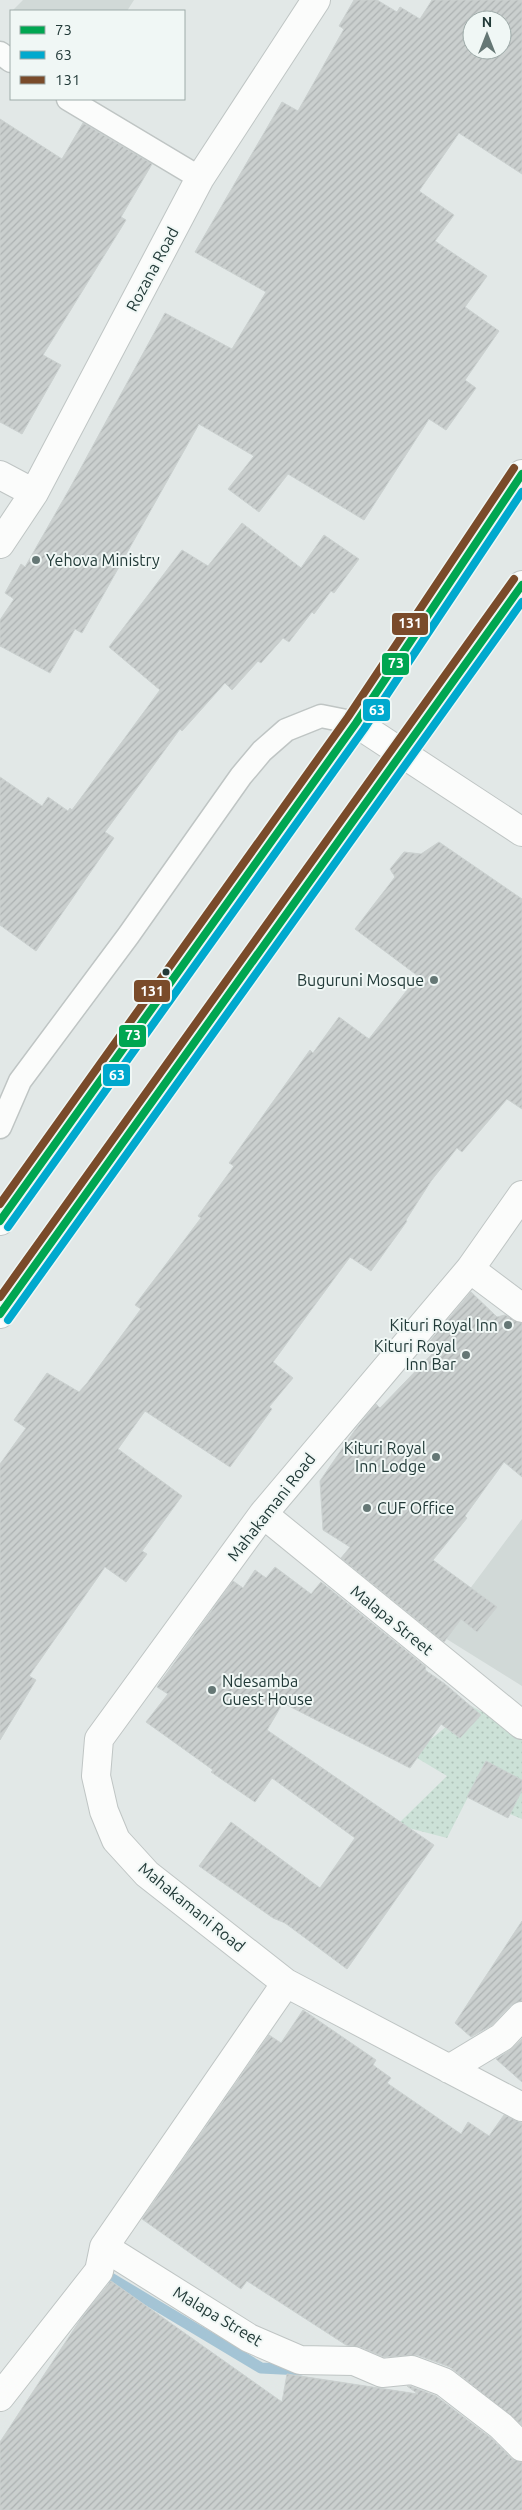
<svg xmlns="http://www.w3.org/2000/svg" width="522" height="2510" font-family="Ubuntu,sans-serif">
<style>
.built{fill:#d1d9d7}
.grass{fill:url(#grass-dots)}
.lines{fill:none;stroke-linecap:round;stroke-linejoin:round}
.stream{stroke:#a4c4d5;stroke-width:11}
.building{fill:url(#building-hatch);stroke:#cbd1d0;fill-rule:evenodd}
.lane-casing{stroke:#bfc5c4;stroke-width:25}
.street-casing{stroke:#bfc5c4;stroke-width:30}
.secondary-casing{stroke:#bfc5c4;stroke-width:30}
.lane{stroke:#fbfcfb;stroke-width:22}
.street{stroke:#fbfcfb;stroke-width:28}
.secondary{stroke:#fbfcfb;stroke-width:28}
.bus-1-casing{stroke:#f0f7f5;stroke-width:11}
.bus-2-casing{stroke:#f0f7f5;stroke-width:11}
.bus-3-casing{stroke:#f0f7f5;stroke-width:11}
.bus-1{stroke:#00a651;stroke-width:8}
.bus-2{stroke:#00a9ce;stroke-width:8}
.bus-3{stroke:#7a4b2a;stroke-width:8}
.poi-dot{fill:#657775;stroke:#f0f7f5;stroke-width:2}
.bus-dot{fill:#223a38;stroke:#f0f7f5;stroke-width:2}
.labels{text-anchor:middle;dominant-baseline:central;stroke-width:4;stroke-linejoin:round;paint-order:stroke}
.street-label{font-size:16px;fill:#223a38;stroke:#f0f7f5}
.poi-label{font-size:16px;fill:#223a38;stroke:#f0f7f5;text-anchor:end}
.line-badge{stroke:#f0f7f5;stroke-width:2}
.badge-label{font-size:14px;text-anchor:middle;font-weight:bold;fill:#fff}
</style>
<defs>
<pattern id="grass-dots" width="8" height="8" patternUnits="userSpaceOnUse" patternTransform="scale(1.25)"><rect width="8" height="8" fill="#cce1d7"/><path d="M2 2h.1M6 6h.1" fill="none" stroke="#afc2b9" stroke-width="1.8" stroke-linecap="round"/></pattern>
<pattern id="building-hatch" width="6" height="6" patternUnits="userSpaceOnUse" patternTransform="scale(1.25)"><rect width="6" height="6" fill="#cacfce"/><path d="M-1 1l2-2M0 6l6-6M5 7l2-2" fill="none" stroke="#adb2b2"/></pattern>
</defs>
<rect width="100%" height="100%" fill="#e2e8e7"/>
<path class="built" d="M 23,0 L 134,0 L 127,11 L 12,11 Z
M 522,1519 L 522,1686 L 437,1633 Z"/>
<path class="grass" d="M 471,1706 L 522,1732 L 522,1819 L 468,1797 L 447,1838 L 397,1825 L 447,1776 L 412,1755 Z"/>
<g class="lines">
<path class="stream" d="M 99,2271 L 261,2368 L 301,2370"/>
</g>
<path class="building" d="M 354,0 L 377,0 L 397,12 L 400,7 L 420,19 L 432,0 L 522,0 L 522,174 L 459,133 L 419,191 L 454,215 L 435,241 L 487,276 L 465,307 L 499,331 L 465,380 L 476,388 L 446,430 L 429,419 L 364,520 L 288,474 L 259,512 L 228,489 L 254,456 L 199,424 L 82,633 L 75,629 L 50,673 L 0,646 L 0,620 L 14,599 L 5,593 L 21,564 L 25,567 L 70,488 L 165,313 L 232,349 L 266,292 L 195,252 L 282,102 L 298,111 L 344,29 L 339,26 ZM 472,20 L 502,20 L 502,50 L 472,50 Z
M 0,119 L 62,159 L 83,123 L 152,164 L 121,217 L 126,220 L 43,355 L 61,365 L 22,434 L 0,422 Z
M 242,523 L 301,568 L 324,535 L 359,559 L 334,593 L 331,591 L 314,614 L 312,612 L 289,642 L 283,638 L 261,663 L 258,661 L 232,690 L 225,683 L 182,731 L 180,729 L 105,832 L 114,838 L 36,951 L 0,925 L 0,777 L 42,806 L 48,797 L 68,811 L 70,808 L 72,810 L 160,690 L 109,647 L 182,550 L 208,566 Z
M 439,842 L 522,899 L 522,1109 L 507,1099 L 462,1152 L 457,1148 L 431,1181 L 406,1220 L 407,1221 L 371,1271 L 350,1257 L 273,1362 L 293,1378 L 269,1407 L 272,1409 L 230,1467 L 145,1411 L 118,1449 L 182,1496 L 142,1551 L 147,1554 L 126,1582 L 105,1567 L 29,1676 L 36,1680 L 0,1740 L 0,1464 L 26,1428 L 14,1420 L 47,1373 L 79,1392 L 87,1383 L 141,1309 L 135,1305 L 201,1218 L 198,1216 L 234,1166 L 229,1163 L 310,1050 L 313,1053 L 339,1017 L 369,1039 L 418,976 L 355,929 L 395,877 L 390,869 L 404,852 L 421,854 Z
M 471,1292 L 497,1317 L 505,1315 L 522,1323 L 522,1477 L 504,1462 L 465,1516 L 467,1518 L 433,1560 L 497,1607 L 477,1632 L 461,1619 L 444,1642 L 341,1558 L 350,1547 L 323,1530 L 320,1481 L 355,1430 L 376,1404 L 380,1408 L 432,1354 L 425,1347 Z
M 275,1567 L 311,1594 L 321,1582 L 426,1667 L 425,1670 L 445,1684 L 481,1715 L 460,1738 L 441,1724 L 410,1768 L 283,1703 L 267,1730 L 434,1845 L 347,1969 L 285,1923 L 273,1918 L 199,1866 L 231,1822 L 320,1888 L 355,1838 L 272,1778 L 255,1802 L 211,1772 L 213,1770 L 146,1722 L 168,1694 L 157,1687 L 233,1581 L 243,1588 L 255,1570 L 266,1578 Z
M 486,1761 L 522,1780 L 522,1790 L 508,1818 L 467,1797 Z
M 522,1921 L 522,2001 L 511,2005 L 492,2025 L 471,2037 L 455,2023 Z
M 303,2010 L 376,2060 L 373,2065 L 391,2078 L 387,2083 L 461,2134 L 468,2122 L 489,2136 L 504,2115 L 522,2123 L 522,2425 L 450,2367 L 417,2355 L 384,2357 L 360,2347 L 346,2345 L 247,2281 L 241,2289 L 142,2219 L 269,2035 L 281,2043 Z
M 522,2039 L 522,2082 L 496,2059 L 510,2050 Z
M 111,2281 L 282,2402 L 287,2374 L 418,2394 L 407,2386 L 410,2386 L 436,2396 L 491,2438 L 511,2458 L 522,2462 L 522,2510 L 0,2510 L 0,2442 L 80,2320 Z"/>
<g class="lines">
<defs>
<path id="lane" d="M 0,53 L 11,61
M 68,99 L 200,178
M 0,1127 L 20,1081 L 128,936 L 241,776 L 262,751 L 286,730 L 321,716 L 356,723"/>
<path id="street" d="M 0,475 L 34,493
M 0,544 L 34,493 L 200,178 L 316,0
M 356,723 L 522,832
M 522,1195 L 470,1269 L 263,1514 L 99,1739 L 96,1776 L 104,1811 L 116,1840 L 147,1874 L 286,1983 L 522,2107
M 470,1269 L 522,1308
M 263,1514 L 522,1725
M 449,2069 L 502,2037 L 522,2016
M 104,2247 L 249,2338 L 300,2360 L 354,2361 L 382,2373 L 412,2370 L 444,2382 L 501,2426 L 522,2447
M 0,2397 L 99,2271 L 104,2247 L 286,1983"/>
<path id="secondary" d="M 0,1221 L 356,723 L 522,474
M 0,1314 L 522,585"/>
</defs>
<use href="#lane" class="lane-casing"/>
<use href="#street" class="street-casing"/>
<use href="#secondary" class="secondary-casing"/>
<use href="#lane" class="lane"/>
<use href="#street" class="street"/>
<use href="#secondary" class="secondary"/>
<defs>
<path id="bus-1" d="M 0,1221 L 356,723 L 522,474
M 0,1314 L 522,585"/>
<path id="bus-2" d="M 8,1227 L 364,729 L 522,492
M 8,1320 L 522,602"/>
<path id="bus-3" d="M 0,1204 L 348,717 L 514,468
M 0,1297 L 514,579"/>
</defs>
<use href="#bus-1" class="bus-1-casing"/>
<use href="#bus-2" class="bus-2-casing"/>
<use href="#bus-3" class="bus-3-casing"/>
<use href="#bus-1" class="bus-1"/>
<use href="#bus-2" class="bus-2"/>
<use href="#bus-3" class="bus-3"/>
</g>
<g class="poi-dot">
<circle cx="36" cy="560" r="5"/>
<circle cx="434" cy="980" r="5"/>
<circle cx="508" cy="1325" r="5"/>
<circle cx="466" cy="1355" r="5"/>
<circle cx="436" cy="1457" r="5"/>
<circle cx="367" cy="1508" r="5"/>
<circle cx="212" cy="1690" r="5"/>
</g>
<circle class="bus-dot" cx="166" cy="972" r="4.5"/>
<g class="labels">
<g class="street-label">
<text transform="translate(152 269) rotate(-62)">Rozana Road</text>
<text transform="translate(271 1507) rotate(-52)">Mahakamani Road</text>
<text transform="translate(392 1620) rotate(39)">Malapa Street</text>
<text transform="translate(192 1907) rotate(39)">Mahakamani Road</text>
<text transform="translate(218 2316) rotate(31)">Malapa Street</text>
</g>
<g class="poi-label">
<text x="46" y="560" text-anchor="start">Yehova Ministry</text>
<text x="424" y="980">Buguruni Mosque</text>
<text x="498" y="1325">Kituri Royal Inn</text>
<text x="456" y="1346">Kituri Royal<tspan x="456" dy="18">Inn Bar</tspan></text>
<text x="426" y="1448">Kituri Royal<tspan x="426" dy="18">Inn Lodge</tspan></text>
<text x="377" y="1508" text-anchor="start">CUF Office</text>
<text x="222" y="1681" text-anchor="start">Ndesamba<tspan x="222" dy="18">Guest House</tspan></text>
</g>
</g>
<g class="line-badge">
<rect x="391" y="612" width="38" height="24" rx="5" fill="#7a4b2a"/>
<rect x="381" y="652" width="29" height="24" rx="5" fill="#00a651"/>
<rect x="362" y="698" width="29" height="24" rx="5" fill="#00a9ce"/>
<rect x="133" y="979" width="38" height="24" rx="5" fill="#7a4b2a"/>
<rect x="118" y="1024" width="29" height="24" rx="5" fill="#00a651"/>
<rect x="102" y="1063" width="29" height="24" rx="5" fill="#00a9ce"/>
</g>
<g class="badge-label">
<text x="410" y="628">131</text>
<text x="396" y="668">73</text>
<text x="377" y="715">63</text>
<text x="152" y="996">131</text>
<text x="133" y="1040">73</text>
<text x="117" y="1080">63</text>
</g>
<rect x="10" y="10" width="175" height="90" fill="#f0f7f5" stroke="#9eaba9"/>
<rect x="20" y="26" width="25" height="8" fill="#00a651" stroke="#9eaba9"/>
<text x="55" y="35" font-size="15" fill="#223a38">73</text>
<rect x="20" y="51" width="25" height="8" fill="#00a9ce" stroke="#9eaba9"/>
<text x="55" y="60" font-size="15" fill="#223a38">63</text>
<rect x="20" y="76" width="25" height="8" fill="#7a4b2a" stroke="#9eaba9"/>
<text x="55" y="85" font-size="15" fill="#223a38">131</text>
<g transform="translate(487 35)"><circle r="24" fill="#f0f7f5" stroke="#9eaba9"/>
<path d="M0-4L9 19L0 12L-9 19Z" fill="#657775"/>
<text y="-8" font-size="14" font-weight="bold" text-anchor="middle" fill="#223a38">N</text>
</g>
</svg>
